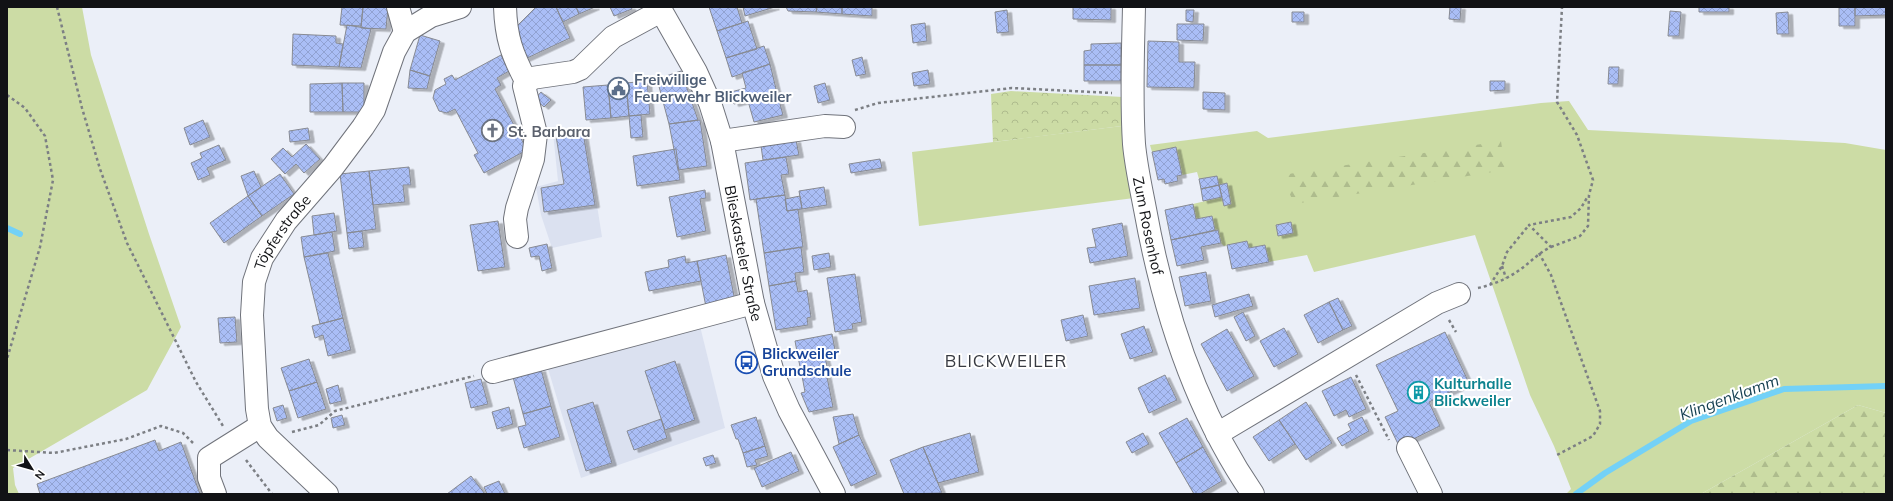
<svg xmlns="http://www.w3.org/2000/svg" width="1893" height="501" font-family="Mulish,sans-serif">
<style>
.built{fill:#dbe1f0}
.green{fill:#ccdca5}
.forest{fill:url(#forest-firs)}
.park{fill:url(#park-crowns)}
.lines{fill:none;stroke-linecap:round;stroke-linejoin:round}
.stream{stroke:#73d1f7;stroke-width:6}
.building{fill:url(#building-cross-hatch);stroke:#878a92;filter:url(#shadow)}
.minor-casing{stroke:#70737b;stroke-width:24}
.path{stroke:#7c7f84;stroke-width:2.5;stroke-dasharray:3 3;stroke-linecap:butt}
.minor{stroke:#fff;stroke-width:22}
.labels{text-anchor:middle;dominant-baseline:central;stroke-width:4;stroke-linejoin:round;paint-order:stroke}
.service-label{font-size:15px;font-weight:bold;fill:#4e5e75;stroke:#fff;text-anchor:start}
.worship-label{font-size:15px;font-weight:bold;fill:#5b616d;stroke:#fff;text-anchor:start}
.street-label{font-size:15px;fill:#111215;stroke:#fff}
.transit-label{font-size:15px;font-weight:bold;fill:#164399;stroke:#fff;text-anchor:start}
.culture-label{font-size:15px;font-weight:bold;fill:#0d838f;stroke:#fff;text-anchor:start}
.water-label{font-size:16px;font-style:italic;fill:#153f50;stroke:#fff}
.quarter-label{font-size:17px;letter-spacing:1px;fill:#373a41;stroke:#fff}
</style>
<defs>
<pattern id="forest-firs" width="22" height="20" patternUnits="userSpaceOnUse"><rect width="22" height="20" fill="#ccdca5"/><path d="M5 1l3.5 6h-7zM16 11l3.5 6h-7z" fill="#aebc8d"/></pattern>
<pattern id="park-crowns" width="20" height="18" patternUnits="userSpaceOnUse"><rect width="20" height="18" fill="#ccdca5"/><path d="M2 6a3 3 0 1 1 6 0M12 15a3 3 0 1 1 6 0" fill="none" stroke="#aebc8d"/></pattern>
<pattern id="building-cross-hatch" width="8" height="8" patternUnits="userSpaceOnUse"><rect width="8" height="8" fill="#aabef6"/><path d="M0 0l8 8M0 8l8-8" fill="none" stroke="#91a2d2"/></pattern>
<filter id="shadow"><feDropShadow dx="4.5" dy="2.5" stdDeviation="0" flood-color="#0004"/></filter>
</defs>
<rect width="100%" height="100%" fill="#ebeff8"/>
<path class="built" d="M 585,129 L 602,237 L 552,248 L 541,215 L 536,187 L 558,181 L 553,133 Z
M 699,322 L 725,428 L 581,478 L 546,362 Z"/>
<path class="green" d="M 7,7 L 82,7 L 91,55 L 149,234 L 181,327 L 147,390 L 13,468 L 15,485 L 19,494 L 7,494 Z
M 1569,101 L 1588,130 L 1845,143 L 1886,150 L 1886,413 L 1858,405 L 1701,494 L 1566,494 L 1571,489 L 1554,446 L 1530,395 L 1475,235 L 1314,272 L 1307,255 L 1269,262 L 1265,245 L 1249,248 L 1247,241 L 1224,246 L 1221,243 L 1218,230 L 1215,230 L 1212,216 L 1196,219 L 1193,204 L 1222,197 L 1224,206 L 1231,204 L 1227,183 L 1219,185 L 1217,176 L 1199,179 L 1197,172 L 1182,175 L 1176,147 L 1152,152 L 1150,145 L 1257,131 L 1268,138 L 1541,103 Z
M 1122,126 L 1134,198 L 919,226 L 912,152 Z"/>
<path class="forest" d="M 1501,141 L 1505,170 L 1294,204 L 1282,175 Z
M 1858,405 L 1886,413 L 1886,494 L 1701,494 Z"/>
<path class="park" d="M 1011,91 L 1123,97 L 1122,126 L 993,142 L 991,94 Z"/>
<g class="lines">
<path class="stream" d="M 7,228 L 20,234
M 1576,494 L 1605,473 L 1691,421 L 1784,389 L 1886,386"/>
</g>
<path class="building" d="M 342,7 L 363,7 L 361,26 L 340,25 Z
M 363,7 L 388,7 L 386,29 L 361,28 Z
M 536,7 L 556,7 L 570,38 L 525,59 L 517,26 Z
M 556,7 L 576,7 L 579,14 L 563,22 Z
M 576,7 L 595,7 L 579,14 Z
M 610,7 L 631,7 L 632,9 L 614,16 Z
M 709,7 L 737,7 L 742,23 L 717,31 Z
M 743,7 L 775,7 L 745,16 Z
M 786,7 L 817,7 L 816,12 L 788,11 Z
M 817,7 L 842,7 L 842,14 L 816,12 Z
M 842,7 L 872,7 L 872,16 L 842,14 Z
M 1073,7 L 1111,7 L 1111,20 L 1073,19 Z
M 1450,7 L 1461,7 L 1460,20 L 1449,19 Z
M 1699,7 L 1729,7 L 1729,12 L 1699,12 Z
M 1839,7 L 1855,7 L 1855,26 L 1839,26 Z
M 1855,7 L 1886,7 L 1886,15 L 1855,16 Z
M 1007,10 L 1009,32 L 997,33 L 995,12 Z
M 1186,10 L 1194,10 L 1193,22 L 1186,21 Z
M 1670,11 L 1681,12 L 1679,36 L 1668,36 Z
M 1292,12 L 1304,12 L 1304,22 L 1292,22 Z
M 1788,12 L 1789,34 L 1777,34 L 1776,13 Z
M 748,21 L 757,49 L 726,58 L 717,31 Z
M 925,23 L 927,41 L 913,43 L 911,25 Z
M 1177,24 L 1204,24 L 1203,41 L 1177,40 Z
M 347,25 L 371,29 L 361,68 L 339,67 Z
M 293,34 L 336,36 L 336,43 L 343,44 L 339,67 L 292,65 Z
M 420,35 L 440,41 L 430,76 L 410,70 Z
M 1148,41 L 1179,42 L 1179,62 L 1195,62 L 1194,88 L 1147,87 Z
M 1121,43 L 1121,65 L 1084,65 L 1084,51 L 1091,50 L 1091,44 Z
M 764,46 L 770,64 L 732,77 L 726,58 Z
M 501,55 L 509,71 L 497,78 L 501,85 L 495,89 L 527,150 L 484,173 L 474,155 L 478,153 L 455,109 L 447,113 L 439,111 L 433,98 L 435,90 L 446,84 L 444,79 L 452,75 L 455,80 Z
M 862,57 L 866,74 L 856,76 L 852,60 Z
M 770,64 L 777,93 L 734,104 L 731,92 L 746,88 L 742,73 Z
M 1084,65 L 1121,65 L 1121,81 L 1084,81 Z
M 1609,67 L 1619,67 L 1618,84 L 1608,84 Z
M 410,70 L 430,76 L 427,89 L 408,88 Z
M 928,70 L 930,84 L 914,86 L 912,73 Z
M 681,71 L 698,120 L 669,124 L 657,79 Z
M 647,81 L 650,114 L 629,116 L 626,83 Z
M 1490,81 L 1505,81 L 1505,90 L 1490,91 Z
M 342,83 L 364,83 L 364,112 L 343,112 Z
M 342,83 L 343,112 L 310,112 L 310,84 Z
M 626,83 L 629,116 L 611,118 L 608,85 Z
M 825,83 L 830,100 L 818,103 L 814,86 Z
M 608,85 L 611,118 L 586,120 L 583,87 Z
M 541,92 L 551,100 L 544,107 L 535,99 Z
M 1203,92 L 1225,93 L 1225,110 L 1203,109 Z
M 777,93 L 783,115 L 754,122 L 748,101 Z
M 641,115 L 643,137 L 631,138 L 629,116 Z
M 203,120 L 210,137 L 190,145 L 184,128 Z
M 700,120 L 707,166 L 678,170 L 669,124 Z
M 308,128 L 310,140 L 290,142 L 289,131 Z
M 583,132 L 595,205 L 544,212 L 541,188 L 564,184 L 556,136 Z
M 796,140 L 799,155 L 763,160 L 761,146 Z
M 306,144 L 320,159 L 304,173 L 296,164 L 285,174 L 271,159 L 283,148 L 292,157 Z
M 219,145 L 226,160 L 207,168 L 210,175 L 198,180 L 191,163 L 202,158 L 200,153 Z
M 1176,147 L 1182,175 L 1177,176 L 1178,181 L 1165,184 L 1164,179 L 1158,180 L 1152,152 Z
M 676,149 L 680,180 L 637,186 L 633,156 Z
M 786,157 L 789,174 L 781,175 L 785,195 L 750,200 L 745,163 Z
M 880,159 L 882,168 L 851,173 L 849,164 Z
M 409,167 L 411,185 L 403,185 L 405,202 L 373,205 L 369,171 Z
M 254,171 L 261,187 L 248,196 L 241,176 Z
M 369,171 L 376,229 L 347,233 L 340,174 Z
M 280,174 L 294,194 L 262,216 L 248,196 Z
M 1217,176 L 1219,185 L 1201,189 L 1199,179 Z
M 1227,183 L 1231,204 L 1224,206 L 1219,185 Z
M 1219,185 L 1222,197 L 1203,201 L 1201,189 Z
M 824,187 L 827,205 L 802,209 L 799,191 Z
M 705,190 L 706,198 L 700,199 L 706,231 L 677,237 L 669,197 Z
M 785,195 L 787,211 L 798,209 L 803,247 L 764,253 L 756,199 Z
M 248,196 L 262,216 L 224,243 L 210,223 Z
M 800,196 L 802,209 L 787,211 L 785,199 Z
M 1193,204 L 1196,219 L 1212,216 L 1215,230 L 1171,240 L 1165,210 Z
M 334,213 L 337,231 L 314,235 L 312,216 Z
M 498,221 L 505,267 L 478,271 L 470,225 Z
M 1291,222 L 1293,233 L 1278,236 L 1276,225 Z
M 1122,223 L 1128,256 L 1090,263 L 1087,248 L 1096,247 L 1092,229 Z
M 1218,230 L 1221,243 L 1201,247 L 1204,260 L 1177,266 L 1171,240 Z
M 362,231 L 364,247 L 349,249 L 347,233 Z
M 332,232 L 335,251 L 304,257 L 301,237 Z
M 1247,241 L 1249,248 L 1265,245 L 1269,262 L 1232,269 L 1227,245 Z
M 547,244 L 552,268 L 542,271 L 539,256 L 531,257 L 529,248 Z
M 801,247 L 804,272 L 795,273 L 796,281 L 769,286 L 764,253 Z
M 328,253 L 343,318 L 320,324 L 304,257 Z
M 829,253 L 831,267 L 814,270 L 812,256 Z
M 726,255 L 735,301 L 706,307 L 697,261 Z
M 685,256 L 686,263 L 697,261 L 701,281 L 649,291 L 645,272 L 669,267 L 668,260 Z
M 1206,272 L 1211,301 L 1185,306 L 1179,277 Z
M 855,274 L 862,322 L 852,324 L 853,329 L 835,332 L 827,278 Z
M 1135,278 L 1140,308 L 1094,315 L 1089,286 Z
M 796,281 L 798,292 L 807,290 L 811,317 L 807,318 L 808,325 L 776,330 L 769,286 Z
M 1249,294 L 1253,306 L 1215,317 L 1212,305 Z
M 1338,298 L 1352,326 L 1343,330 L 1329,302 Z
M 1329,302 L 1343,330 L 1318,343 L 1304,315 Z
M 1243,312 L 1255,336 L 1246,341 L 1234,317 Z
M 1083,315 L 1088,336 L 1066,341 L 1061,320 Z
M 235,317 L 237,342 L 220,343 L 218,318 Z
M 343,318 L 351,350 L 328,356 L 323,335 L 315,338 L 312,326 Z
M 1144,326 L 1153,352 L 1130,359 L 1121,334 Z
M 1284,328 L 1298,354 L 1274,367 L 1260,341 Z
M 1227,329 L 1254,376 L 1227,391 L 1201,344 Z
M 1445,332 L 1469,383 L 1429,402 L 1440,426 L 1399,446 L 1385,417 L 1398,411 L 1376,365 Z
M 832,334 L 835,350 L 798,357 L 795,341 Z
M 824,352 L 828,371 L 802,376 L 798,357 Z
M 309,359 L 317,382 L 289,391 L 281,368 Z
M 675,361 L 695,420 L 665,430 L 645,371 Z
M 541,369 L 551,406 L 523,414 L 513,377 Z
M 826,372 L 833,407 L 809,412 L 801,393 L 805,392 L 802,376 Z
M 1165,375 L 1177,400 L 1149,413 L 1138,388 Z
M 1351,377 L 1366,409 L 1349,417 L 1346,410 L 1334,416 L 1322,391 Z
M 481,379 L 488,404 L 471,408 L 465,383 Z
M 317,382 L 326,409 L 298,418 L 289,391 Z
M 338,385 L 342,401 L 330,404 L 326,389 Z
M 593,402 L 612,463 L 586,471 L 567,410 Z
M 1306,402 L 1332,443 L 1306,460 L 1279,420 Z
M 283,405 L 287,418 L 277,421 L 273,408 Z
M 551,406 L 560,437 L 524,448 L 518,427 L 526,425 L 523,414 Z
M 509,407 L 513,424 L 497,429 L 492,412 Z
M 853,414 L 859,435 L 839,444 L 833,417 Z
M 342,415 L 345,425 L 333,428 L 331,418 Z
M 756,417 L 765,446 L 743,453 L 738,439 L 736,439 L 731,425 Z
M 1362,417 L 1369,431 L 1342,446 L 1337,438 L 1351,430 L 1348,424 Z
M 1187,418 L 1203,447 L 1176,463 L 1159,433 Z
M 661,419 L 667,438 L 634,450 L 627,431 Z
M 1279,420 L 1295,444 L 1269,461 L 1253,437 Z
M 970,433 L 979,472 L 938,483 L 923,447 Z
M 1143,433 L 1149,444 L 1132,453 L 1126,442 Z
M 859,435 L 877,474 L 851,486 L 833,447 Z
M 155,440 L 159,451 L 181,442 L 200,494 L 40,494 L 37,484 Z
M 765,446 L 768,456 L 755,460 L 757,465 L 747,467 L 743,453 Z
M 923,447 L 942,493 L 904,494 L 890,460 Z
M 1203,447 L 1222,481 L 1200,494 L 1194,494 L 1176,463 Z
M 791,452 L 799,471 L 762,487 L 754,468 Z
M 713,455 L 716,463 L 706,466 L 703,458 Z
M 471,476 L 485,494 L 447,494 Z
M 499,481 L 505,494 L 487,494 L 484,487 Z"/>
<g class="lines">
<defs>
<g id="minor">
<path d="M 398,7 L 405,32"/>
<path d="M 505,7 C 506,38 512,54 526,81"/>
<path id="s1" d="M 659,7 L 696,72 L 710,103 L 722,141 L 753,303 L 774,376 L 789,410 L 834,494"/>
<path id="s2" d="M 1134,7 C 1133,52 1131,98 1134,144 C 1136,166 1141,188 1145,209 C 1163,309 1195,410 1253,494"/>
<path d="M 722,141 L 825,126 L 844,127"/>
<path d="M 517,237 L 515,219 L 517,208 L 533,159 L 536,134 L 524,86 L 532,78 L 573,72 L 580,69 L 613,37 L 661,11"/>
<path d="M 493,372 L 753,303"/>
<path d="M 1217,434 L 1437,303 L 1459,294"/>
<path d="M 1408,448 L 1431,494"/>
<path d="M 215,494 L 209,478 L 209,458 L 260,426"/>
<path id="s3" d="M 327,494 L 268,438 L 260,426 L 257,409 L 252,315 L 254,282 L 262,258 L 286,221 L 333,167 L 363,127 L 374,110 L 394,52 L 405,32 L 431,16 L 460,7"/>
</g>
</defs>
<use href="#minor" class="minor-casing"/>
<path class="path" d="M 57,7 L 82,108 L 100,169 L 127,243 L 196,382 L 223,426
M 7,95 L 25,108 L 45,136 L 53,180 L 40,247 L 7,359
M 855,110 L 878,103 L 1012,88 L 1112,93
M 1551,247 L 1580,236 L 1588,226 L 1589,195 L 1593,180 L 1577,135 L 1557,102 L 1562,7
M 1539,253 L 1551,275 L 1600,411 L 1600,424 L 1593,436 L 1557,455
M 1502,266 L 1506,278
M 1490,285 L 1502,266 L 1507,252 L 1529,225
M 1478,288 C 1492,285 1507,279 1518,271 C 1530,263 1538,253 1551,247 L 1529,225 L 1571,217 L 1581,208 L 1588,196
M 1449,320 L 1456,332
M 1356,375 L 1389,440
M 292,432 L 319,425 L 335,411 L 474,376
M 7,450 L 54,453 L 126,439 L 161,426 L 183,433 L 194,444
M 246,460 L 272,494"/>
<use href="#minor" class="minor"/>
</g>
<defs>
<symbol id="civic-ring" viewBox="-11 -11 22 22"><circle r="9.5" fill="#fff" stroke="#5c6f8a" stroke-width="1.5"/><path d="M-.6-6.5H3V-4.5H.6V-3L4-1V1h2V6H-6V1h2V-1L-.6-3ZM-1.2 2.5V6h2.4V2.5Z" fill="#5c6f8a"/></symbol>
<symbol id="church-ring" viewBox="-11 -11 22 22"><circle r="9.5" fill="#fff" stroke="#6b7280" stroke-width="1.5"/><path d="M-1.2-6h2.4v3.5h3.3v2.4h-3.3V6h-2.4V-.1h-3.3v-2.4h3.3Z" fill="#6b7280"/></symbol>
<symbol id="bus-ring" viewBox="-11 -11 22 22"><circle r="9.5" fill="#fff" stroke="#1a4fb4" stroke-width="1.5"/><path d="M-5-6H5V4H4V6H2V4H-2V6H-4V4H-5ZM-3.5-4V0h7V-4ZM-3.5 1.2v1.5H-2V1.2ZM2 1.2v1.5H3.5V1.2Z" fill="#1a4fb4"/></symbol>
<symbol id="building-ring" viewBox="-11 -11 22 22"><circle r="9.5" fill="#fff" stroke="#0f9aa8" stroke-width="1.5"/><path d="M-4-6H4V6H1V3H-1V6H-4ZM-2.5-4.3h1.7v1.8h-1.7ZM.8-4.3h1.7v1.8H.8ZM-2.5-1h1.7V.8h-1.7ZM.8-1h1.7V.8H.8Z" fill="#0f9aa8"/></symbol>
</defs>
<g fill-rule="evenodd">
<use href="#civic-ring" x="606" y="76" width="25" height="25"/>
<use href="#church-ring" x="480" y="118" width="25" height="25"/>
<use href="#bus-ring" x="734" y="350" width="25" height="25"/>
<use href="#building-ring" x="1406" y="380" width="25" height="25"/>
</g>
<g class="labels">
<g class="service-label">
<text x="634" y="79">Freiwillige<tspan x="634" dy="17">Feuerwehr Blickweiler</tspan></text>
</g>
<g class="worship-label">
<text x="508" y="131">St. Barbara</text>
</g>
<g class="street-label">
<text stroke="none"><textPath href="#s2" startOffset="220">Zum Rosenhof</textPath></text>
<text stroke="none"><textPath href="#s3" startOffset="298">Töpferstraße</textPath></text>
<text stroke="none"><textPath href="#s1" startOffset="263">Blieskasteler Straße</textPath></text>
</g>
<g class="transit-label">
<text x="762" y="353">Blickweiler<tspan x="762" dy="17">Grundschule</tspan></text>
</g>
<g class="culture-label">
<text x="1434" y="383">Kulturhalle<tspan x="1434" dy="17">Blickweiler</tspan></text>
</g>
<g class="water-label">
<text transform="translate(1729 397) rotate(-20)">Klingenklamm</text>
</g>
<g class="quarter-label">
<text x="1006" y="360">BLICKWEILER</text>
</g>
</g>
<rect width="1893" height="501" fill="none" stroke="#111215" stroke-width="16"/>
<g transform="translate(32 469) rotate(127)" stroke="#ffffff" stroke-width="3" paint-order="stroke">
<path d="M0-3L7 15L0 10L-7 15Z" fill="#111215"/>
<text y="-6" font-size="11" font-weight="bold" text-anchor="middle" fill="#111215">N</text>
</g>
</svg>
